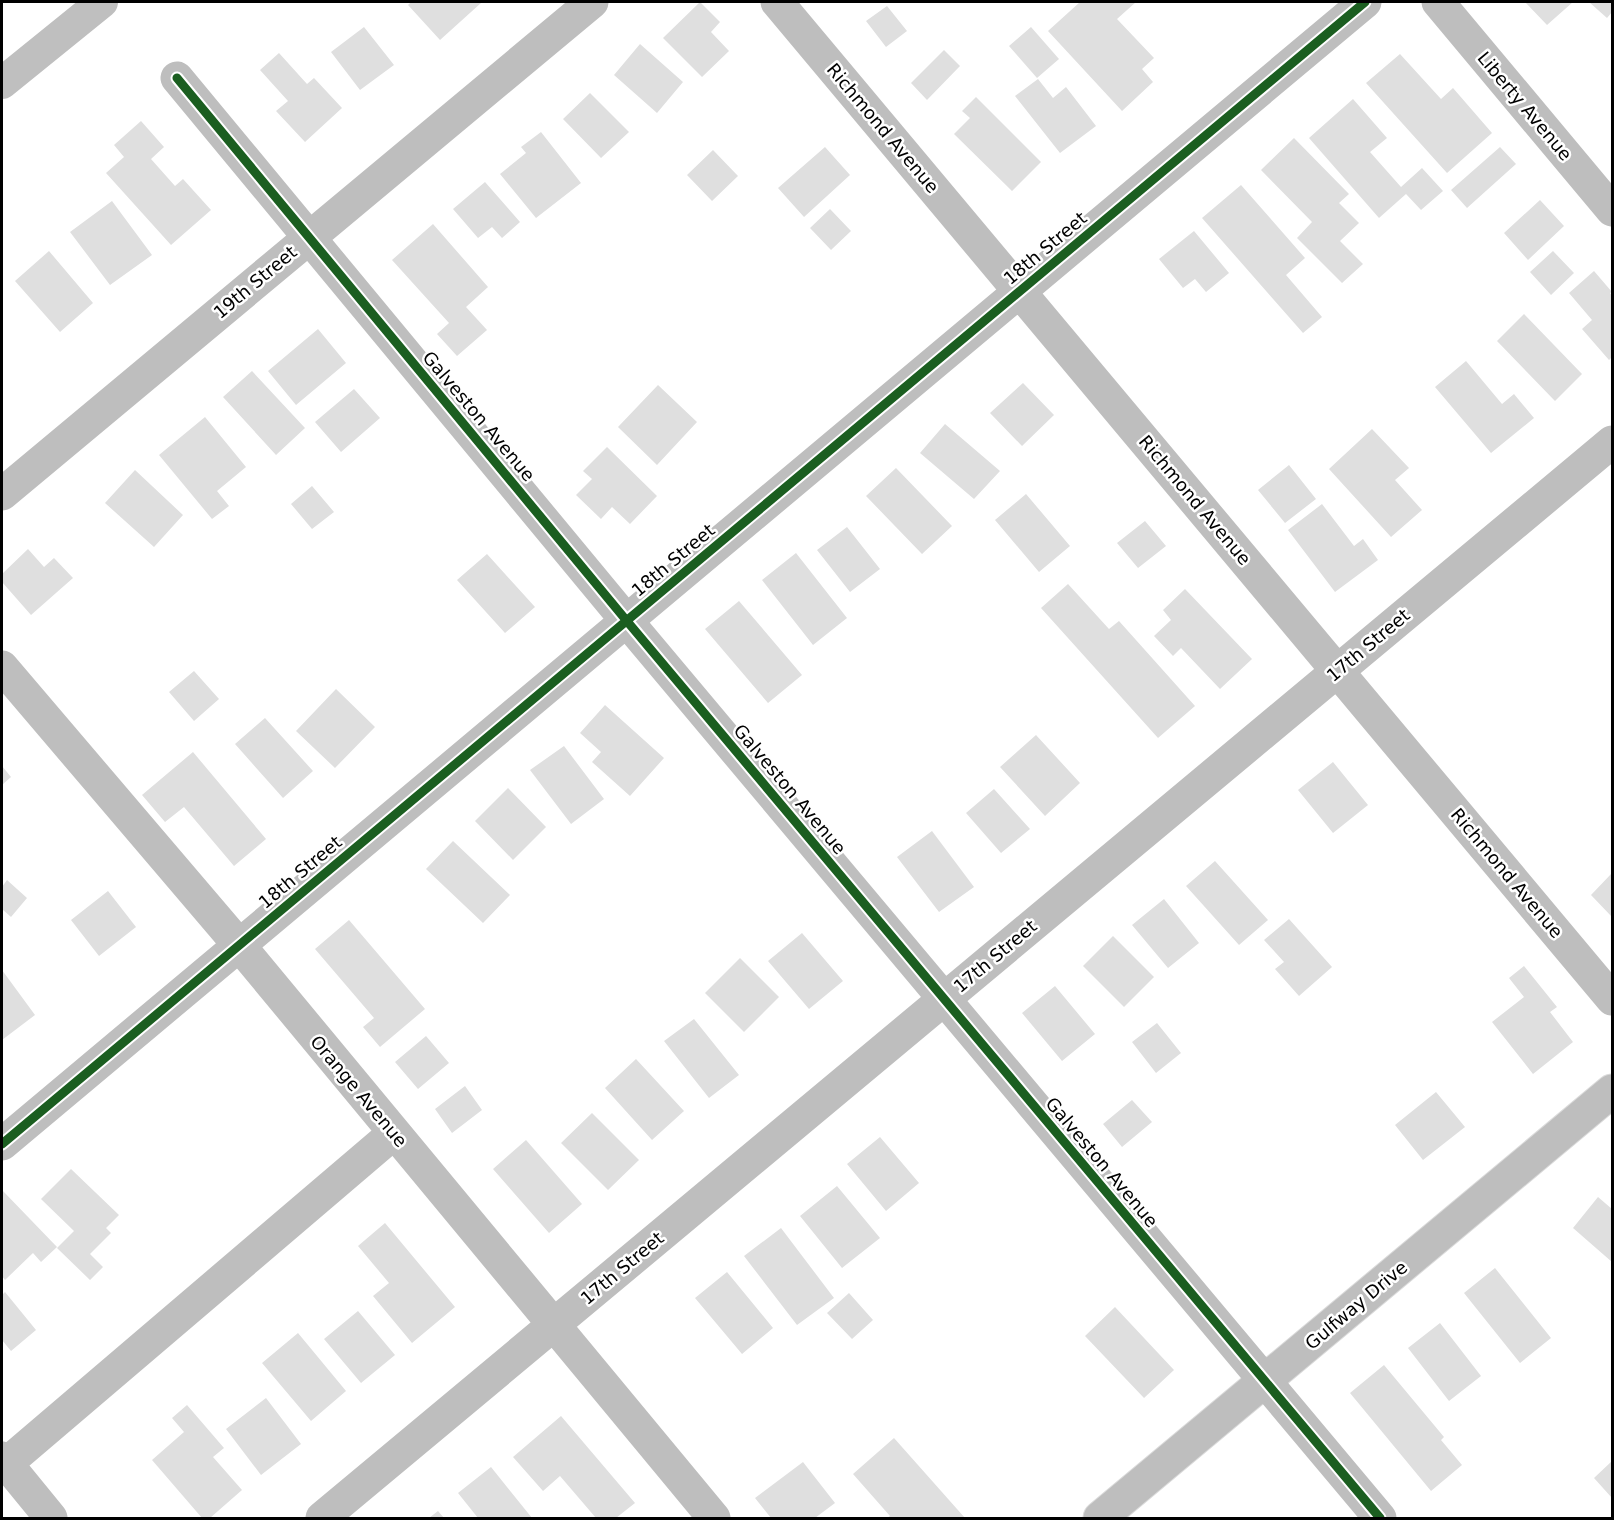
<svg xmlns="http://www.w3.org/2000/svg" width="1614" height="1520" font-family="'DejaVu Sans',sans-serif">
<style>
.lines{fill:none;stroke-linecap:round;stroke-linejoin:round}
.canal{stroke:#bfbfbf;stroke-width:32}
.building{fill:#dfdfdf}
.major-casing{stroke:#dbdbdb;stroke-width:35}
.minor{stroke:#bebebe;stroke-width:33}
.major{stroke:#bebebe;stroke-width:33}
.cycleway-casing{stroke:#fff;stroke-width:13}
.cycleway{stroke:#1b5e20;stroke-width:9}
.labels{text-anchor:middle;dominant-baseline:central;stroke-width:5;stroke-linejoin:round;paint-order:stroke}
.street-label{font-size:18px;fill:#000;stroke:#fff}
</style>
<rect width="100%" height="100%" fill="#fff"/>
<g class="lines">
<path class="canal" d="M 2,83 L 102,2"/>
</g>
<path class="building" d="M 411,2 L 480,2 L 481,3 L 440,40 L 408,5 Z
M 700,2 L 720,22 L 711,32 L 729,51 L 702,77 L 663,38 Z
M 1080,2 L 1136,2 L 1117,19 L 1154,58 L 1142,69 L 1153,82 L 1122,111 L 1048,31 Z
M 1525,2 L 1573,2 L 1547,25 Z
M 1589,2 L 1612,2 L 1612,12 L 1607,18 Z
M 887,6 L 907,31 L 886,47 L 866,21 Z
M 364,27 L 394,65 L 360,90 L 331,52 Z
M 1031,27 L 1059,59 L 1037,78 L 1009,46 Z
M 640,44 L 683,82 L 657,113 L 614,75 Z
M 944,50 L 960,66 L 927,100 L 911,83 Z
M 279,53 L 307,84 L 314,78 L 342,108 L 305,142 L 276,111 L 288,101 L 260,70 Z
M 1400,54 L 1441,99 L 1453,88 L 1492,133 L 1447,173 L 1366,83 Z
M 1038,79 L 1053,98 L 1066,87 L 1096,126 L 1060,153 L 1015,96 Z
M 590,93 L 629,132 L 601,158 L 563,119 Z
M 976,97 L 1041,162 L 1012,191 L 954,134 L 970,118 L 962,111 Z
M 1353,99 L 1387,138 L 1370,152 L 1401,187 L 1422,168 L 1443,191 L 1421,210 L 1406,194 L 1379,218 L 1309,138 Z
M 141,121 L 164,147 L 151,159 L 175,186 L 183,179 L 211,210 L 171,245 L 106,173 L 124,157 L 114,145 Z
M 541,132 L 581,183 L 536,218 L 500,174 L 526,153 L 521,147 Z
M 1294,138 L 1349,194 L 1339,203 L 1359,223 L 1340,241 L 1363,264 L 1342,283 L 1297,238 L 1312,222 L 1261,170 Z
M 825,147 L 850,175 L 804,217 L 778,188 Z
M 1500,147 L 1516,164 L 1467,208 L 1451,190 Z
M 713,150 L 738,176 L 712,201 L 687,175 Z
M 485,182 L 520,222 L 502,238 L 492,227 L 478,238 L 453,209 Z
M 1241,185 L 1305,258 L 1286,275 L 1322,317 L 1303,333 L 1202,218 Z
M 1540,200 L 1564,226 L 1528,260 L 1504,233 Z
M 112,201 L 152,255 L 110,285 L 70,232 Z
M 830,209 L 851,231 L 831,250 L 810,228 Z
M 433,224 L 488,287 L 466,307 L 487,330 L 457,356 L 437,334 L 449,323 L 392,260 Z
M 1194,231 L 1229,273 L 1206,292 L 1195,279 L 1183,288 L 1159,259 Z
M 49,251 L 93,303 L 60,332 L 15,281 Z
M 1553,251 L 1574,273 L 1551,295 L 1530,272 Z
M 1594,271 L 1612,292 L 1610,293 L 1612,296 L 1612,357 L 1609,360 L 1582,329 L 1592,320 L 1569,293 Z
M 1524,314 L 1582,374 L 1555,401 L 1497,341 Z
M 318,329 L 346,363 L 296,405 L 268,371 Z
M 1466,361 L 1502,404 L 1514,394 L 1534,418 L 1491,453 L 1435,387 Z
M 252,371 L 305,428 L 276,455 L 223,397 Z
M 1023,383 L 1054,415 L 1022,446 L 990,413 Z
M 658,385 L 697,422 L 657,465 L 618,427 Z
M 354,389 L 380,418 L 341,452 L 315,422 Z
M 205,417 L 246,467 L 217,491 L 229,506 L 212,519 L 159,455 Z
M 945,424 L 1000,471 L 974,499 L 920,453 Z
M 1372,429 L 1409,468 L 1395,480 L 1422,510 L 1391,537 L 1329,469 Z
M 607,447 L 657,496 L 630,524 L 612,507 L 601,519 L 576,495 L 592,479 L 583,471 Z
M 1289,465 L 1316,499 L 1285,523 L 1258,490 Z
M 896,468 L 952,526 L 922,554 L 866,496 Z
M 135,470 L 183,515 L 154,547 L 105,503 Z
M 312,486 L 334,512 L 312,529 L 291,504 Z
M 1026,494 L 1070,546 L 1039,572 L 995,520 Z
M 1322,504 L 1354,546 L 1363,539 L 1378,560 L 1335,592 L 1288,530 Z
M 1145,521 L 1166,546 L 1138,568 L 1117,543 Z
M 847,527 L 880,569 L 850,592 L 817,550 Z
M 28,549 L 44,567 L 54,558 L 73,578 L 31,615 L 2,582 L 2,574 Z
M 796,553 L 847,618 L 813,645 L 762,580 Z
M 487,554 L 535,607 L 505,633 L 457,580 Z
M 1068,584 L 1109,629 L 1119,621 L 1195,706 L 1158,738 L 1041,608 Z
M 1185,589 L 1252,659 L 1220,689 L 1181,648 L 1173,656 L 1154,636 L 1171,620 L 1163,610 Z
M 739,601 L 802,675 L 768,703 L 705,629 Z
M 194,671 L 219,699 L 194,721 L 169,692 Z
M 336,689 L 375,727 L 335,768 L 296,731 Z
M 605,705 L 664,758 L 630,796 L 592,762 L 601,752 L 580,733 Z
M 265,718 L 313,771 L 283,798 L 235,744 Z
M 1036,735 L 1080,783 L 1045,816 L 1000,767 Z
M 564,746 L 604,799 L 571,824 L 530,770 Z
M 193,752 L 266,839 L 234,866 L 184,807 L 165,822 L 142,795 Z
M 1333,762 L 1368,805 L 1333,833 L 1298,790 Z
M 2,766 L 11,777 L 2,785 Z
M 508,788 L 546,827 L 513,860 L 475,821 Z
M 994,789 L 1030,829 L 1001,853 L 966,813 Z
M 932,831 L 974,887 L 939,912 L 897,857 Z
M 453,841 L 510,895 L 483,923 L 426,869 Z
M 1215,861 L 1268,920 L 1239,945 L 1186,886 Z
M 1612,873 L 1612,917 L 1591,895 Z
M 7,880 L 27,898 L 11,917 L 2,909 L 2,887 Z
M 108,891 L 136,927 L 99,956 L 71,920 Z
M 1164,899 L 1199,943 L 1168,968 L 1132,925 Z
M 1289,919 L 1332,967 L 1299,996 L 1275,969 L 1284,962 L 1264,940 Z
M 349,920 L 425,1009 L 380,1047 L 363,1027 L 374,1018 L 315,949 Z
M 802,933 L 843,981 L 809,1009 L 768,961 Z
M 1113,936 L 1154,977 L 1124,1007 L 1083,966 Z
M 740,958 L 779,997 L 744,1032 L 705,993 Z
M 1524,966 L 1557,1007 L 1550,1012 L 1573,1042 L 1533,1074 L 1492,1022 L 1524,997 L 1509,978 Z
M 2,970 L 35,1015 L 2,1040 Z
M 1055,986 L 1095,1034 L 1062,1061 L 1022,1013 Z
M 694,1019 L 739,1075 L 709,1098 L 664,1041 Z
M 1157,1023 L 1181,1053 L 1156,1073 L 1132,1042 Z
M 426,1036 L 449,1063 L 418,1089 L 395,1062 Z
M 636,1059 L 684,1111 L 652,1140 L 605,1088 Z
M 465,1086 L 482,1110 L 452,1133 L 435,1109 Z
M 1436,1092 L 1465,1127 L 1423,1160 L 1395,1125 Z
M 1132,1100 L 1152,1122 L 1122,1147 L 1103,1124 Z
M 592,1113 L 639,1160 L 608,1190 L 561,1143 Z
M 880,1137 L 919,1183 L 886,1211 L 847,1164 Z
M 526,1140 L 582,1204 L 549,1233 L 493,1169 Z
M 71,1169 L 119,1215 L 106,1228 L 111,1233 L 90,1254 L 103,1267 L 90,1280 L 57,1248 L 74,1231 L 41,1199 Z
M 837,1186 L 880,1238 L 842,1268 L 800,1216 Z
M 2,1190 L 57,1247 L 41,1262 L 33,1253 L 5,1280 L 2,1276 Z
M 1598,1197 L 1612,1209 L 1612,1262 L 1573,1228 Z
M 385,1223 L 455,1307 L 412,1343 L 373,1296 L 389,1283 L 358,1246 Z
M 781,1228 L 834,1298 L 797,1325 L 744,1256 Z
M 1495,1268 L 1551,1338 L 1520,1363 L 1464,1293 Z
M 727,1272 L 773,1328 L 742,1354 L 695,1298 Z
M 5,1292 L 36,1330 L 11,1351 L 2,1340 L 2,1295 Z
M 849,1293 L 873,1320 L 852,1339 L 827,1313 Z
M 1115,1307 L 1174,1370 L 1144,1398 L 1085,1336 Z
M 358,1311 L 395,1355 L 361,1383 L 324,1339 Z
M 1440,1323 L 1481,1376 L 1449,1401 L 1408,1348 Z
M 298,1333 L 346,1391 L 311,1421 L 262,1363 Z
M 1384,1365 L 1444,1437 L 1441,1440 L 1462,1465 L 1431,1491 L 1350,1393 Z
M 266,1398 L 301,1444 L 261,1475 L 226,1429 Z
M 187,1405 L 224,1448 L 213,1457 L 242,1490 L 210,1518 L 202,1518 L 152,1460 L 184,1432 L 172,1418 Z
M 561,1416 L 635,1503 L 616,1518 L 596,1518 L 560,1476 L 543,1491 L 513,1457 Z
M 894,1438 L 965,1518 L 887,1518 L 890,1516 L 853,1474 Z
M 1612,1461 L 1612,1498 L 1594,1478 Z
M 803,1462 L 835,1503 L 815,1518 L 771,1518 L 755,1498 Z
M 491,1467 L 532,1518 L 478,1518 L 458,1493 Z
M 438,1511 L 444,1518 L 429,1518 Z"/>
<g class="lines">
<defs>
<path id="major" d="M 1100,1518 L 1612,1091"/>
</defs>
<use href="#major" class="major-casing"/>
<path class="minor" d="M 777,2 L 1612,999
M 1438,2 L 1612,210
M 177,78 L 626,620 L 1380,1518
M 2,494 L 592,2
M 2,667 L 239,945 L 714,1518
M 2,1144 L 1365,2
M 2,1458 L 51,1518
M 6,1464 L 394,1133
M 322,1518 L 1612,442"/>
<use href="#major" class="major"/>
<defs>
<path id="cycleway" d="M 177,78 L 626,620 L 1380,1518
M 2,1144 L 1365,2"/>
</defs>
<use href="#cycleway" class="cycleway-casing"/>
<use href="#cycleway" class="cycleway"/>
</g>
<g class="labels">
<g class="street-label">
<text transform="translate(1525 106) rotate(50)">Liberty Avenue</text>
<text transform="translate(883 128) rotate(50)">Richmond Avenue</text>
<text transform="translate(1045 248) rotate(-40)">18th Street</text>
<text transform="translate(255 282) rotate(-40)">19th Street</text>
<text transform="translate(479 416) rotate(50)">Galveston Avenue</text>
<text transform="translate(1195 500) rotate(50)">Richmond Avenue</text>
<text transform="translate(673 560) rotate(-40)">18th Street</text>
<text transform="translate(1368 645) rotate(-40)">17th Street</text>
<text transform="translate(790 789) rotate(50)">Galveston Avenue</text>
<text transform="translate(300 872) rotate(-40)">18th Street</text>
<text transform="translate(1507 873) rotate(50)">Richmond Avenue</text>
<text transform="translate(995 956) rotate(-40)">17th Street</text>
<text transform="translate(359 1091) rotate(50)">Orange Avenue</text>
<text transform="translate(1102 1162) rotate(50)">Galveston Avenue</text>
<text transform="translate(622 1268) rotate(-40)">17th Street</text>
<text transform="translate(1356 1305) rotate(-40)">Gulfway Drive</text>
</g>
</g>
<rect width="1614" height="1520" fill="none" stroke="#000000" stroke-width="6"/>
</svg>
